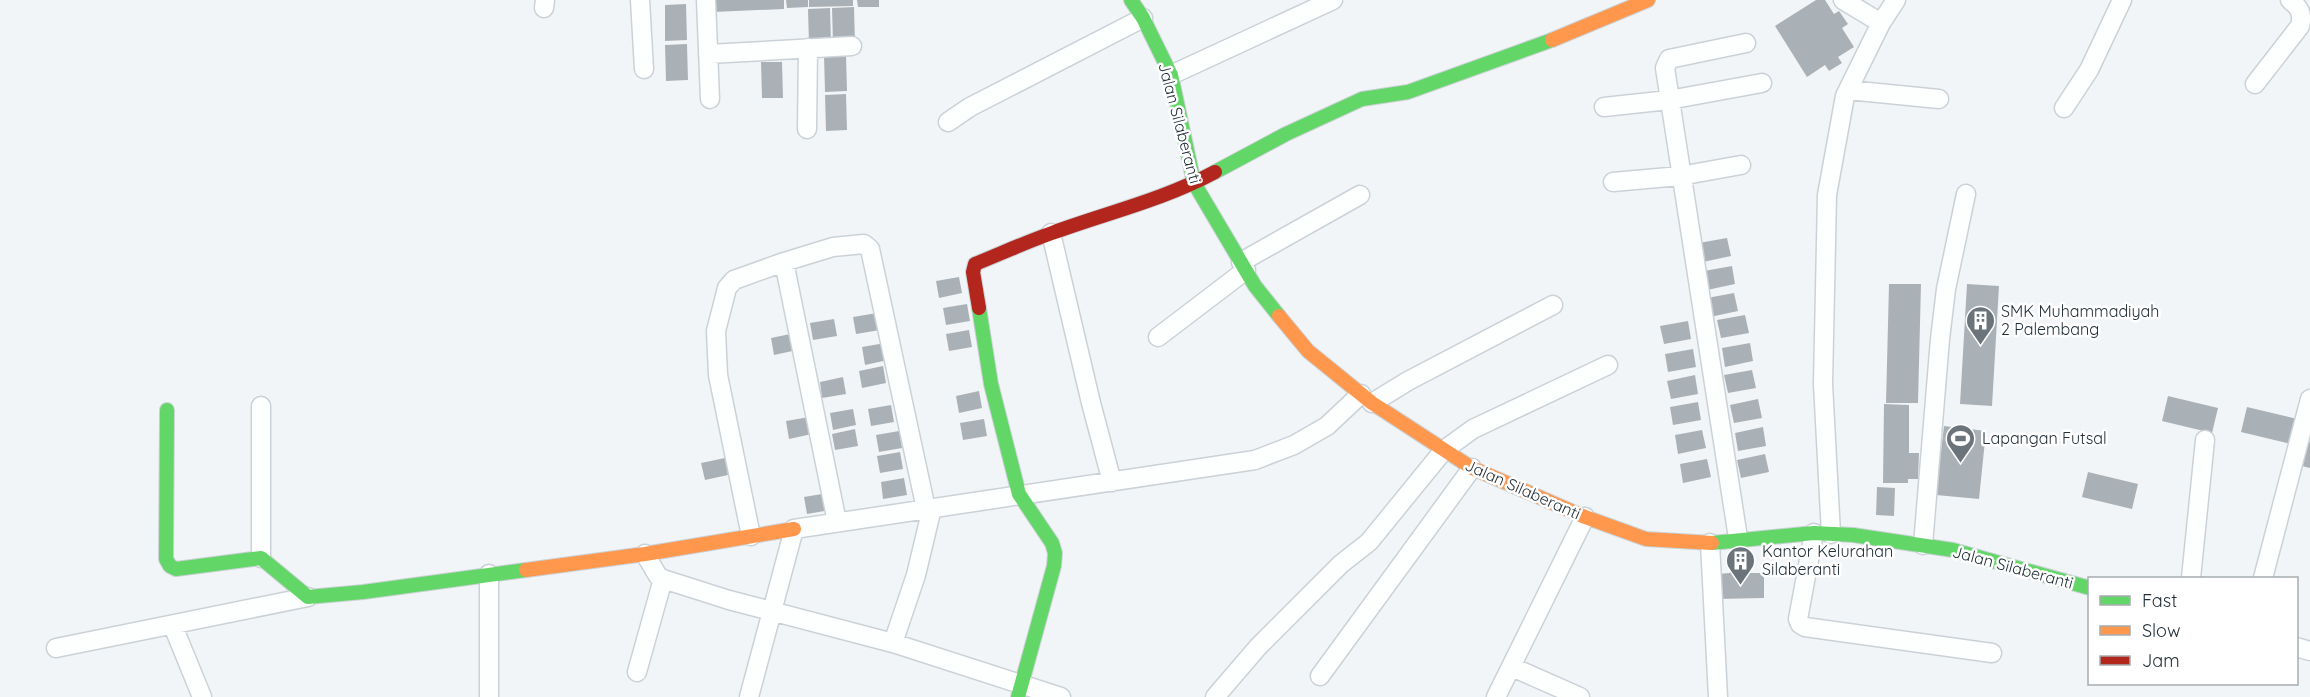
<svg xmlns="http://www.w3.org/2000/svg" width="2310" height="697" font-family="Quicksand,sans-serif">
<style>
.building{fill:#aab1b6}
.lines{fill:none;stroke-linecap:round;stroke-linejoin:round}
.street-casing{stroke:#cad2d7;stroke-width:21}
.fast-casing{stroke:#cad2d7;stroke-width:16}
.slow-casing{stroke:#cad2d7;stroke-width:16}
.jam-casing{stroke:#cad2d7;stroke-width:16}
.street{stroke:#fdfefe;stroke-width:18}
.fast{stroke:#63d668;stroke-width:14}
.slow{stroke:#ff974d;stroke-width:14}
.jam{stroke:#b3261e;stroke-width:14}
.labels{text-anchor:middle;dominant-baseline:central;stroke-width:5;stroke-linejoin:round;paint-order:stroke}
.street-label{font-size:16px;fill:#222f37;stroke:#fff}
.poi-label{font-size:16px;fill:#222f37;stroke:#fff;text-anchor:start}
</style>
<rect width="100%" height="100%" fill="#f2f5f7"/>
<path class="building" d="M 712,0 L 784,0 L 784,9 L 713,12 Z
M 786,0 L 808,0 L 808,7 L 787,8 Z
M 809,0 L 853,0 L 853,6 L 809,7 Z
M 857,0 L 879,0 L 879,7 L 858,7 Z
M 1816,0 L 1825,0 L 1834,14 L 1839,11 L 1848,24 L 1842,28 L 1854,47 L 1838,57 L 1842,63 L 1829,71 L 1825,65 L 1807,77 L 1775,26 Z
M 686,4 L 687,40 L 665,41 L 665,5 Z
M 854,7 L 855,44 L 833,44 L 832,8 Z
M 830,8 L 831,44 L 809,45 L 808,9 Z
M 687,44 L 688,80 L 666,81 L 665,45 Z
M 846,55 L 847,91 L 825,92 L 824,56 Z
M 761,62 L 782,62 L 783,98 L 762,98 Z
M 846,94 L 847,130 L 826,131 L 825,95 Z
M 1727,238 L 1731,256 L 1703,262 L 1699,243 Z
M 1732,266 L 1735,284 L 1707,290 L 1704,271 Z
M 959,277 L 962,293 L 939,298 L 936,281 Z
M 1889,284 L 1921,284 L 1918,403 L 1886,403 Z
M 1967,284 L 1999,286 L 1992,406 L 1960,404 Z
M 1734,293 L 1738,311 L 1710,317 L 1707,298 Z
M 967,304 L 970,321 L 946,325 L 943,308 Z
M 877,313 L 880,330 L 856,334 L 853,317 Z
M 1745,315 L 1749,333 L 1721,338 L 1717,320 Z
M 834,319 L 837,336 L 813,340 L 810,323 Z
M 1688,321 L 1691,339 L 1664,344 L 1660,326 Z
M 969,330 L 972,347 L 949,351 L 946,334 Z
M 795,333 L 797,350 L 774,355 L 771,338 Z
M 885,343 L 888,360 L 865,365 L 862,347 Z
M 1750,343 L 1753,361 L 1725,367 L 1722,348 Z
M 1693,349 L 1696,367 L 1668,372 L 1665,354 Z
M 883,366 L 886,383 L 862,388 L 859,371 Z
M 1752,370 L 1756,388 L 1728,393 L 1724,375 Z
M 1695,375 L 1698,394 L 1671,399 L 1667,381 Z
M 843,377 L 846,394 L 822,398 L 820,382 Z
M 979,391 L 982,408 L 959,413 L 956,396 Z
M 2168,396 L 2218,408 L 2212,433 L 2162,421 Z
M 1758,399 L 1762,418 L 1734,423 L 1730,405 Z
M 1698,402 L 1701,420 L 1673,425 L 1670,407 Z
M 1884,404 L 1909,405 L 1909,453 L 1919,453 L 1918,479 L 1908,479 L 1908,483 L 1883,483 Z
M 891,405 L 894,422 L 871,426 L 868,409 Z
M 2247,407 L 2297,419 L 2291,444 L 2241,432 Z
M 853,409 L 856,425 L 833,430 L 830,413 Z
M 809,417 L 812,434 L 789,439 L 786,421 Z
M 984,419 L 987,436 L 963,440 L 960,423 Z
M 1944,426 L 1986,431 L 1979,499 L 1936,495 Z
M 1763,427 L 1766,446 L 1738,451 L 1735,433 Z
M 855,429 L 858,446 L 835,450 L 832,434 Z
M 1702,430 L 1706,448 L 1678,454 L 1675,435 Z
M 899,431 L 902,448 L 879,452 L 876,435 Z
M 2308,441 L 2310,442 L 2310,468 L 2302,466 Z
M 900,452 L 903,469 L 880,473 L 877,456 Z
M 1765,454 L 1769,472 L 1741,478 L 1737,460 Z
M 725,458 L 728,475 L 705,480 L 701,463 Z
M 1707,459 L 1711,477 L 1683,483 L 1680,464 Z
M 2088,472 L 2138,484 L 2132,509 L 2082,497 Z
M 904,478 L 907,495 L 883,499 L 881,482 Z
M 1877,487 L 1895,488 L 1894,516 L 1876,515 Z
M 828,493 L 830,510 L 807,514 L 804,497 Z
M 1730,568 L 1744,568 L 1745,573 L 1764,573 L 1764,598 L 1717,599 L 1717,574 L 1730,573 Z"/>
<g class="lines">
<defs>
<path id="street" d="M 640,0 L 644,69
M 706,0 L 710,99
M 1843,0 L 1881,23
M 544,8 L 545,0
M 709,54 L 852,46
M 1171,75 L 1333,0
M 2255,84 L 2300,26 C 2303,14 2300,8 2290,0
M 1848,90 L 1939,99
M 1604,107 L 1669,100 L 1762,83
M 2064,108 L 2089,70 L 2122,0
M 948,122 L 970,107 L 1143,18
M 807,129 L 808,48
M 1613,182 L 1680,176 L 1741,165
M 1051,233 L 1091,403 L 1112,482
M 784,262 L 833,247 L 864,244 L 870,249 L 926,509
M 1241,262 L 1360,195
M 1158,337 L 1246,270
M 1372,403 L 1408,381 L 1553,305
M 261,406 L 261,558
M 1814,533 L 1798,619 L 1800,624 L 1805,627 L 1992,653
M 1831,534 L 1823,384 L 1827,195 L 1845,96 L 1881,23 L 1896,0
M 751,536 L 718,375 L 716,331 L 727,288 L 734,280 L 784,262 L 837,522
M 1738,538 L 1665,68 L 1669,59 L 1746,43
M 1710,543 L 1718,697
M 1923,545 L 1940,339 L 1946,289 L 1966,194
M 645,554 L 658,576 L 663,579 L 729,600 L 893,643 L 1061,697
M 2191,578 L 2205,440
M 2263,578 L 2310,399
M 173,626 L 202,697
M 893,643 L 916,575 L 932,508
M 2296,647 L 2310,651
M 56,648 L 308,597
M 1512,667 L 1580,697
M 637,672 L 663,579
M 1320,676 L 1472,468
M 489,697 L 489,574
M 749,697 L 794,529 L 1255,460 L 1294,445 L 1327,426 L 1361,394
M 1215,697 L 1258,647 L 1341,564 L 1369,542 L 1444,450 L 1473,429 L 1608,365
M 1496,697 L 1585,517"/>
<path id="fast" d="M 1131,0 L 1143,18 L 1171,75 L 1194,183 L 1255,286 L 1279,316
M 1215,172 L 1286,134 L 1362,99 L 1408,92 L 1552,40
M 979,308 L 991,384 L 1019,494 L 1052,543 L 1055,553 L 1054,566 L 1018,697
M 167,410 L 166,559 L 170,566 L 176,569 L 261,558 L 308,597 L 363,592 L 526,570
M 1712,543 L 1814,533 L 1853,535 L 1953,550 L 2090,588"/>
<path id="slow" d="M 1552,40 L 1648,0
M 1279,316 L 1308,351 L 1372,403 L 1472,468 L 1585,517 L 1646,539 L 1712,543
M 526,570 L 645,554 L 794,529"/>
<path id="jam" d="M 979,308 L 973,272 L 975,264 C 1000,254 1026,242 1052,233 C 1106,213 1163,200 1215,172"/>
</defs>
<use href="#street" class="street-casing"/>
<use href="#fast" class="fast-casing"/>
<use href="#slow" class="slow-casing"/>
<use href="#jam" class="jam-casing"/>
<use href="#street" class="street"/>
<use href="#fast" class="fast"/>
<use href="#slow" class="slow"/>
<use href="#jam" class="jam"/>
</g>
<defs>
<symbol id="building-pin" viewBox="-11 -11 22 30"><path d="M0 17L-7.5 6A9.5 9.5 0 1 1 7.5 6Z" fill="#6b747a" stroke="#fff"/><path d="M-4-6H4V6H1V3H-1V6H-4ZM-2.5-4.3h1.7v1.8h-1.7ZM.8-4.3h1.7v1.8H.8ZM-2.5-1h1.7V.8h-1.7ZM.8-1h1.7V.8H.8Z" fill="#fff"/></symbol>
<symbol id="stadium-pin" viewBox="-11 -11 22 30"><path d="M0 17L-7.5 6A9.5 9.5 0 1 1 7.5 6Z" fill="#6b747a" stroke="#fff"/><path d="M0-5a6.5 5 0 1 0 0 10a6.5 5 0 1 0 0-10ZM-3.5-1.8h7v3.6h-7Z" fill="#fff"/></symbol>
</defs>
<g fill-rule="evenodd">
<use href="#building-pin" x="1964" y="304" width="33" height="45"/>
<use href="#stadium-pin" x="1944" y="422" width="33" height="45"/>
<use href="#building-pin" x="1724" y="544" width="33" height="45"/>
</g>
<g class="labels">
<g class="street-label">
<text transform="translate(1180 123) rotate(75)">Jalan Silaberanti</text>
<text transform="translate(1523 489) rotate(24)">Jalan Silaberanti</text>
<text transform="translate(2013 567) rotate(15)">Jalan Silaberanti</text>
</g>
<g class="poi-label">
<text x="2001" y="311">SMK Muhammadiyah<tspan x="2001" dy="18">2 Palembang</tspan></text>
<text x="1982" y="438">Lapangan Futsal</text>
<text x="1762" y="551">Kantor Kelurahan<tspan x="1762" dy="18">Silaberanti</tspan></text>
</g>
</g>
<rect x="2088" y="577" width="210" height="108" fill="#ffffff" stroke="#a7acaf" stroke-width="1.5"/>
<rect x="2100" y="596" width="30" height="9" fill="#63d668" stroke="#a7acaf" stroke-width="1.5"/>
<text x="2142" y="607" font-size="18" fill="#222f37">Fast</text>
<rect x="2100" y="626" width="30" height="9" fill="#ff974d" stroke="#a7acaf" stroke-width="1.5"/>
<text x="2142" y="637" font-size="18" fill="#222f37">Slow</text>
<rect x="2100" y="656" width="30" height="9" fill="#b3261e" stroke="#a7acaf" stroke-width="1.5"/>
<text x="2142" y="667" font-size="18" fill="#222f37">Jam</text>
</svg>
